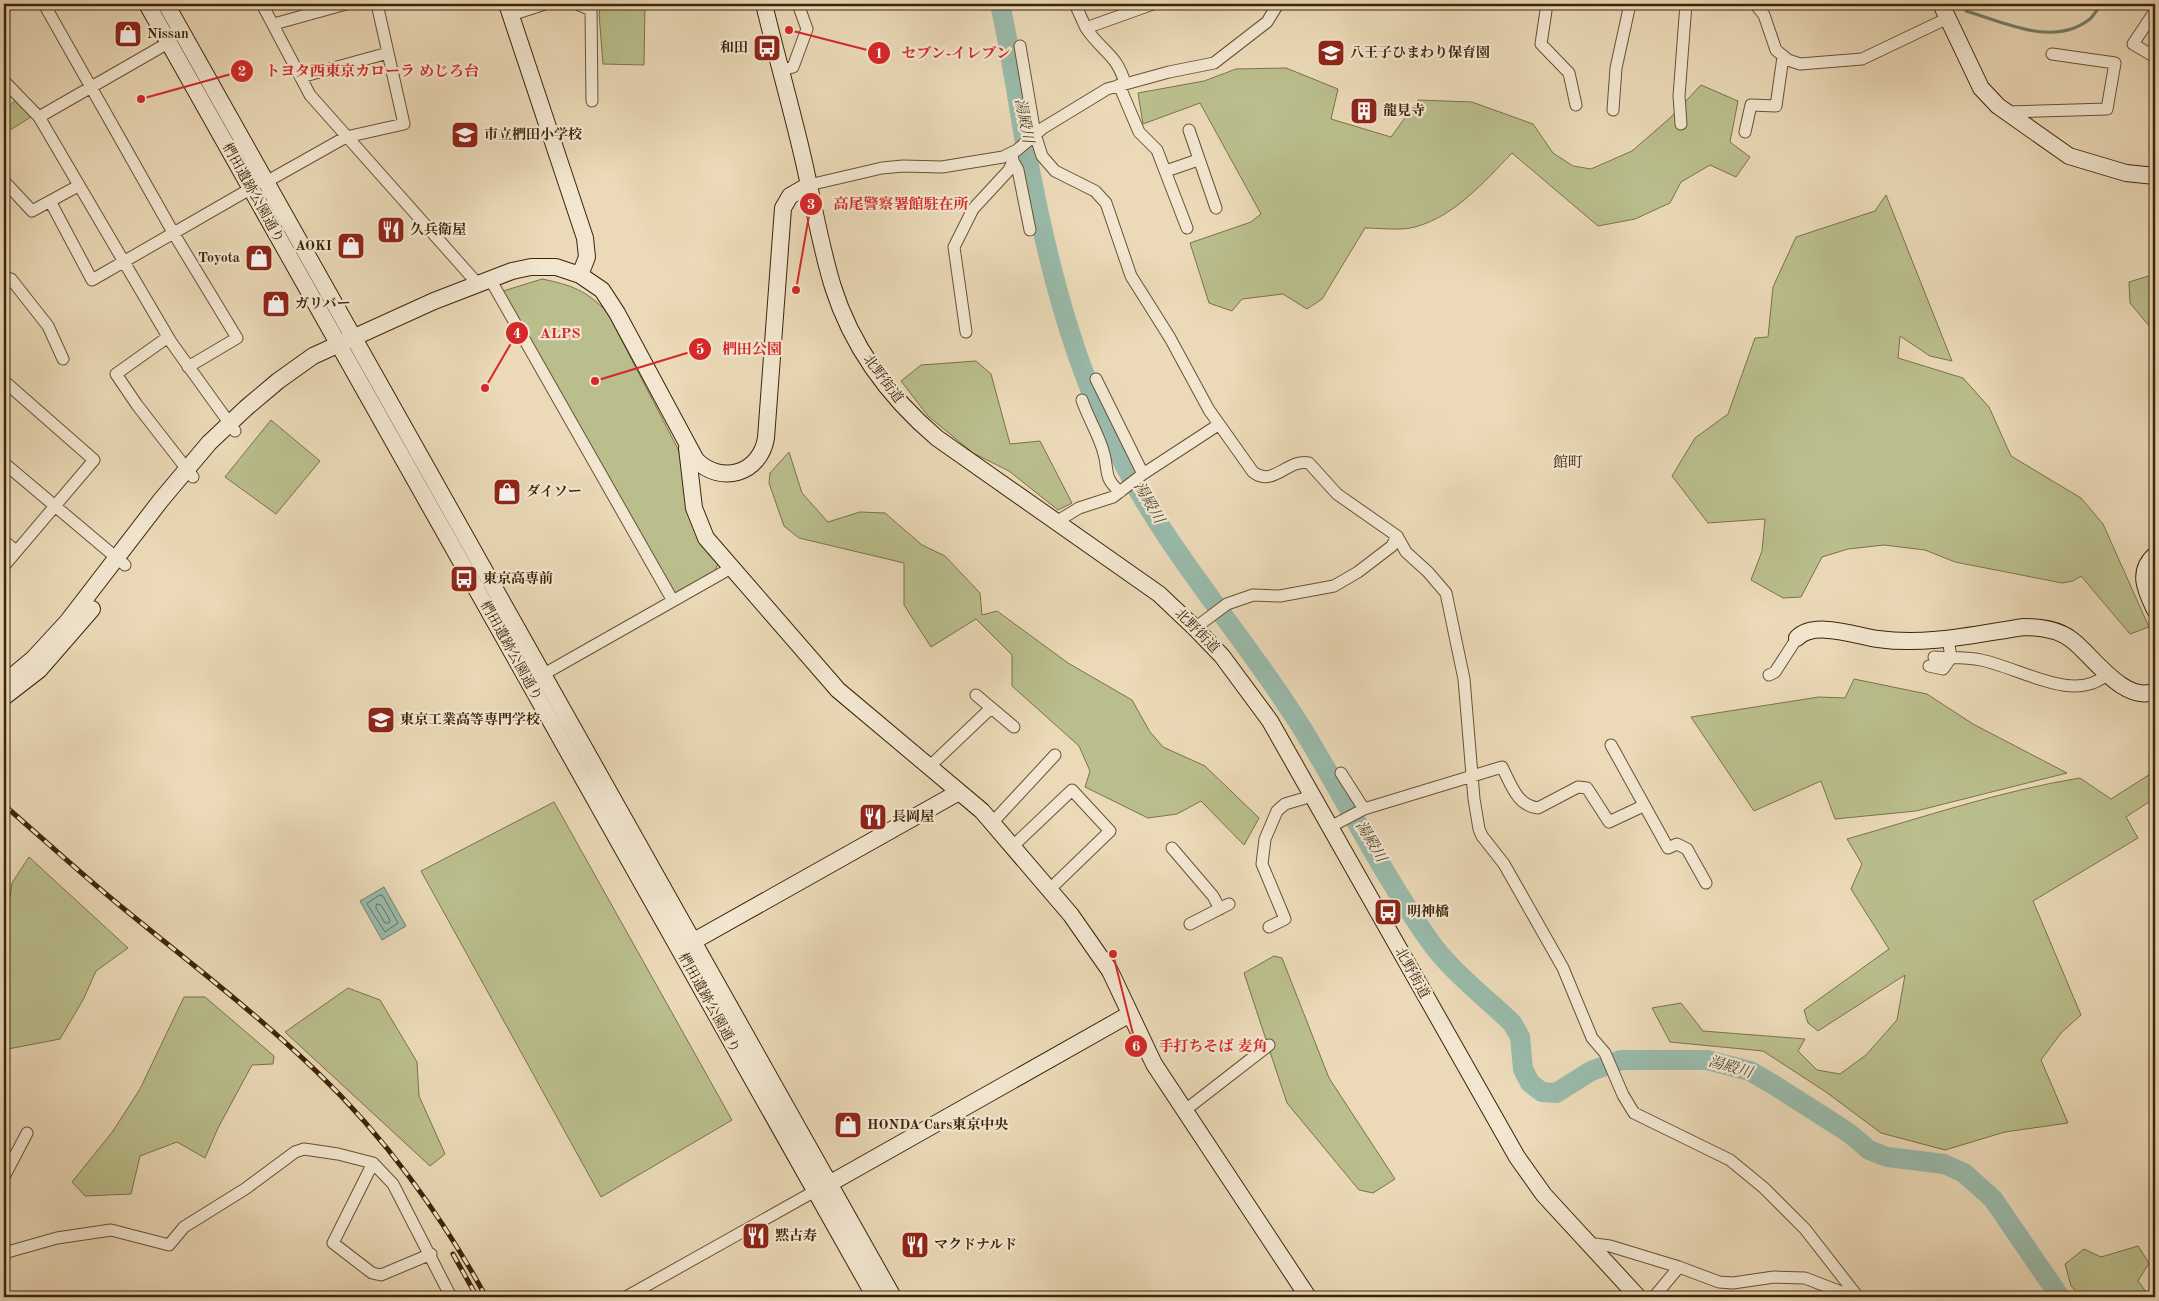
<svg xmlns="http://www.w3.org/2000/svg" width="2159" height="1301" font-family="'Old Standard TT','Noto Serif JP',serif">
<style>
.green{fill:#babe8c;stroke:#7b724a}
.water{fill:#99baaa;stroke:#747e6a}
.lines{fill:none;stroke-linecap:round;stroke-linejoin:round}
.shore{stroke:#6a705a;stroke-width:1}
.stream{stroke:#747e6a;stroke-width:3}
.river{stroke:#99baaa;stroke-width:20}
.street-casing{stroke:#685234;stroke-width:13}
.secondary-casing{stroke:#3c2509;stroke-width:18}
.street{stroke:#f2e6d0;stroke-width:11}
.secondary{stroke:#f2e6d0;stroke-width:16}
.rail-casing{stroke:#3c2509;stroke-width:5}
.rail{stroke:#f2e6d0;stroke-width:3;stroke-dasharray:9;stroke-linecap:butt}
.labels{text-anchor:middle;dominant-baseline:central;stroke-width:4.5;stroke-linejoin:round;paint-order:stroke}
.poi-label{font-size:14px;font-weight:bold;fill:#3c2509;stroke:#f2e6d0;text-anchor:start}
.street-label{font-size:14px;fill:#3c2509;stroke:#f2e6d0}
.water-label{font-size:15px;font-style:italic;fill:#534a31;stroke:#f2e6d0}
.neighbourhood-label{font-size:15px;fill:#3c2509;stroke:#f2e6d0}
.leader{fill:none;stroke:#d62828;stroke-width:2}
.callout-dot{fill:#d62828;stroke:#f2e6d0;stroke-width:2}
.mark-label{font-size:15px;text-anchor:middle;font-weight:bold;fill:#fff}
.callout-label{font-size:15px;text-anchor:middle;font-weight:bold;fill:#d62828;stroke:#f2e6d0;stroke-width:4.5;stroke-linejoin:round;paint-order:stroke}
</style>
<rect width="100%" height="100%" fill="#ebd9b7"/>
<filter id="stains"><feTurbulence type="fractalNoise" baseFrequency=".004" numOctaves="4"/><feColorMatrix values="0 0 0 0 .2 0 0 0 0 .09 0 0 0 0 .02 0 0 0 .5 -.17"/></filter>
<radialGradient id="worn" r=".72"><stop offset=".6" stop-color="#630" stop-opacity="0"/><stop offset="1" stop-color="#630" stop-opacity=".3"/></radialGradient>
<path class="green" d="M 601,4 L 645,4 L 644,65 L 603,64 L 599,14 Z
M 1286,68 L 1338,89 L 1331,119 L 1391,137 L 1418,100 L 1472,102 L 1533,124 L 1553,153 L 1573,166 L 1591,169 L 1632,151 L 1670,118 L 1701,85 L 1738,101 L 1730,142 L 1750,157 L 1736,177 L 1710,165 L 1681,182 L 1670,203 L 1635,219 L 1598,226 L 1512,153 C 1484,182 1455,216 1415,227 C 1400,231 1380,228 1365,228 L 1322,299 L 1307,309 L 1283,294 L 1242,299 L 1232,311 L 1209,303 L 1190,243 L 1251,222 L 1261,214 L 1200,103 L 1143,124 L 1138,93 L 1204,81 L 1236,69 Z
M 15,101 L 31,117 L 5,133 L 4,110 Z
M 1886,195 L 1952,361 L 1930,356 L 1900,336 L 1898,358 L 1963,378 L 1989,407 L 2011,456 L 2081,498 L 2103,524 L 2149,627 L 2130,634 L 2081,576 L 2073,581 L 2062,583 L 1955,562 L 1925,550 L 1884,545 L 1848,549 L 1822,557 L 1801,597 L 1783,598 L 1751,580 L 1762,551 L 1765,519 L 1708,523 L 1672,476 L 1695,438 L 1728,414 L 1755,338 L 1768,337 L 1773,287 L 1796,237 L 1875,211 Z
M 2155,274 L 2155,333 L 2130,303 L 2129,282 Z
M 542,279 C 571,285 586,290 607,312 L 679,451 L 688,514 L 692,524 L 718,564 L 714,572 L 670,597 L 497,293 Z
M 976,361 L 991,374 L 1010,444 L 1040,441 L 1072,503 L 1058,510 L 1009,471 L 973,453 L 928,416 L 901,381 L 921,365 Z
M 271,420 L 320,461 L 276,514 L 225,477 Z
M 789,452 L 802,493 L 828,522 L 860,512 L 885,513 L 922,545 L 945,556 L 980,593 L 982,615 L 997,611 L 1068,663 L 1132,700 L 1150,732 L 1163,747 L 1205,766 L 1259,818 L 1244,845 L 1201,801 L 1177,814 L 1148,818 L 1085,787 L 1090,771 L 1079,746 L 1012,686 L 1012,655 L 976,619 L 931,647 L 904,605 L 904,563 L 799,538 L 784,526 L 769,483 L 770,473 Z
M 1854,679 L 1927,694 L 1973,724 L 2067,773 L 1916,811 L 1835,819 L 1821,781 L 1754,811 L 1691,717 L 1819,697 L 1845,698 Z
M 2155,771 L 2155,798 L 2126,817 L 2138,838 L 2033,901 L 2081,1015 L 2061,1033 L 2041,1060 L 2068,1123 L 2005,1132 L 1945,1150 L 1881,1133 L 1826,1092 L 1763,1051 L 1670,1042 L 1652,1008 L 1681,1003 L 1703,1031 L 1805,1039 L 1798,1051 L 1817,1070 L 1840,1074 L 1866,1055 L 1897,1020 L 1905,975 L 1818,1031 L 1808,1023 L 1804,1010 L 1889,949 L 1851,889 L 1862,864 L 1847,839 C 1924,817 2000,791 2080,778 L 2111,799 Z
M 554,802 L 732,1120 L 601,1197 L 421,871 Z
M 29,857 L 128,948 L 96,971 L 83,1000 L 60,1039 L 8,1049 L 4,1044 L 4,990 L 6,981 L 4,973 L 4,938 L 12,883 Z
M 1274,956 L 1282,958 L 1329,1078 L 1395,1179 L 1373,1193 L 1359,1190 L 1287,1103 L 1244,973 Z
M 348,988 L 380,1000 L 417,1062 L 419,1096 L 445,1154 L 430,1166 L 285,1032 Z
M 184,997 L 205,997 L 274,1056 L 273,1064 L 252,1065 L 218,1128 L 205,1158 L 177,1142 L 140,1156 L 131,1194 L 85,1196 L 72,1182 L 113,1131 L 140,1089 Z
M 2138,1246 L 2149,1263 L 2138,1281 L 2150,1297 L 2081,1297 L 2071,1286 L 2065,1264 L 2084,1249 L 2101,1257 Z"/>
<path class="water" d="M 384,887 L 406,926 L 382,940 L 360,901 Z"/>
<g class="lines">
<path class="shore" d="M 380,895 L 383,896 L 398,923 L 385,932 L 367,904 Z
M 377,904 L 381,905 L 390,920 L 389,923 L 385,923 L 376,908 Z"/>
<path class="stream" d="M 1766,4 L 1771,8 L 1778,4
M 1966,11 C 2004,22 2053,48 2090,19 C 2094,15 2098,8 2102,4"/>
<path class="river" d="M 1000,4 C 1012,57 1019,111 1029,165 C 1048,264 1073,363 1119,454 C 1167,552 1242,633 1300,725 C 1344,796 1381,872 1429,940 C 1449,969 1486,998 1512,1023 L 1520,1037 L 1523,1069 L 1530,1083 L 1542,1092 L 1556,1093 L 1591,1071 L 1621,1060 L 1707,1060 L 1750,1071 L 1774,1085 L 1849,1133 L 1869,1150 L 1887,1157 L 1944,1164 L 1964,1173 L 1993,1199 L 2060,1297"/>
<defs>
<path id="street" d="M 44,4 L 174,234 L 237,338 L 188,367
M 262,4 L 310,95 L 477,283
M 577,4 L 591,10 L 592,101
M 1075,4 L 1086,28 L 1153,4
M 1547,4 L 1541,44 L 1569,73 L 1576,105
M 1755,4 L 1764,15 L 1776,50 L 1788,60 L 1800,64 L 1862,59 L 1948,18
M 2155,11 L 2133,44 L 2155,57
M 511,15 L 545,4
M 274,24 L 346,4
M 1086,28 C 1102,52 1116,53 1125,83
M 1020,46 L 1035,134 L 1042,156 L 1055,171 L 1095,191 L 1106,203 L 1131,276 L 1170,338 L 1209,410 L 1253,472 C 1273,488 1288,458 1309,463 L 1337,494 L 1397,536 L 1406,552 L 1428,572 L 1446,593 L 1464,679 L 1474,799 L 1479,829 L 1482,836 L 1504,864 L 1563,968 L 1592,1038 L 1605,1053 L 1623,1095 L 1634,1113 L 1730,1160 L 1764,1188 L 1805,1229 L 1858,1297
M 782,70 L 793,67 L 807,29 L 798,4
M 301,77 L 388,53
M 4,81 L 39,117 L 171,342 L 235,431
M 1119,85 L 1139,132 L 1157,150 L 1187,228
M 1613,110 L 1616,68 L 1630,4
M 2006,112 L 2107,109 L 2115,63 L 2052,54
M 39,117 L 168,43
M 1681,124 L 1679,96 L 1686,4
M 1189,130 L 1216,208
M 1745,132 L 1751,105 L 1776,106 L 1783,57
M 1013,161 L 1018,170 L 1030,230
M 1166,171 L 1198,160
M 4,181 L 32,211 L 78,186
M 266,182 L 346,137 L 404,124 L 377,4
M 809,185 L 882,168 L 903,166 L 942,167 L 1003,157 L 1017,150 L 1043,128 L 1107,89 L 1169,72 L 1214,63 L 1267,22 L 1278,4
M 50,201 L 92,280 L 250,189
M 4,277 L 11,279 L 48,326 L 63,359
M 490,279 L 673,601
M 966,332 L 954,247 L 973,209 L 1009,170 L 1013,161 L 1012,153
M 168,337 L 116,374 L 137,405 L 193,477
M 1096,379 L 1143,474
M 4,381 L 94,460 L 4,566
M 1082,400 C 1088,418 1100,437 1104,454 C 1109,472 1103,477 1120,492
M 4,463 L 125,565
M 1056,522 L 1079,508 L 1113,497 L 1143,474 L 1218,425
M 4,541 L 16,551
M 1195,628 L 1227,604 L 1253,595 L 1280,596 L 1334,586 L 1358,572 L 1392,546 L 1397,536
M 1934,657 C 1949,658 1966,657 1981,660 C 2018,667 2074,704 2106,675
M 1929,666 L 1943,669 L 1951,658 L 1948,638
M 1769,675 L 1775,672 L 1797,638
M 537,678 L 731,568
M 976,695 L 1014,727
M 1611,745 L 1668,848 L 1677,844 L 1687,849 L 1706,883
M 929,767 L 991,708
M 1341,773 L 1364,809
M 992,823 L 1055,755
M 1330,827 L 1364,809 L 1502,767 C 1511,784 1517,806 1538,808 L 1578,787 L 1587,788 L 1609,822 L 1643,806
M 1013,846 L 1072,790 L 1110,831 L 1050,889
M 1172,848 L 1213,896 L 1220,909
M 1190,924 L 1229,904
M 1269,927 L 1285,919 L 1262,864 L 1265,839 L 1277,811 L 1285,804 L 1312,796
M 1184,1111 L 1269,1045
M 373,1163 L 333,1243 L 372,1273 L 381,1275 L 431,1254
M 4,1177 L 27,1133
M 1587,1243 L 1610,1246 L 1679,1267 L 1719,1282 L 1733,1283 L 1774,1277 L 1805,1278 L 1854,1297
M 4,1253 L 57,1238 L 111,1230 L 169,1245 L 184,1227 L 245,1189 L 295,1152 L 304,1149 L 338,1154 L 373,1163 L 393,1184 L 451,1297
M 626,1297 L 815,1191
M 1654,1297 L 1679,1267"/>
<path id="secondary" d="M 147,4 L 875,1297
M 166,4 L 893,1297
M 507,4 L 585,238 L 587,257 L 580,275
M 764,4 C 776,55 791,106 803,158 C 813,201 820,245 833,287 C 852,347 890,398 937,438 L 1159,594 L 1195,628 L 1222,656 L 1270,721 L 1517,1157 L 1544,1195 L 1638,1297
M 1941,4 L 1981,88 L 1998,106 L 2069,156 L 2126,173 L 2155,176
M 687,448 L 694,508 L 706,538 L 838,690 L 982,811 L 1071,915 L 1110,971 L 1154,1064 L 1308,1297
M 2155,555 C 2136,572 2146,591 2155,610
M 1797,638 C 1814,620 1856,636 1878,639 C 1927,646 1976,634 2024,627 C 2041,627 2058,629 2072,640 C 2092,655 2125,705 2155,691
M 4,683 L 33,659 L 68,621 L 161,500 L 209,443 L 246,408 L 278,381 L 313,356 L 434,301 L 512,271 L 531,267 L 556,267 L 580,275 L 602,290 L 617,313 L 696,460 C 721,485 760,474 766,438 L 783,208 L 790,196 L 809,185
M 4,697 L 39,670 L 92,609
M 685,946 L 959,792
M 820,1189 L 1130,1014"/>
</defs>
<use href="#street" class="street-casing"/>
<use href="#secondary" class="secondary-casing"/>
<use href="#street" class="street"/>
<use href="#secondary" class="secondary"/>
<defs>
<path id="rail" d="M 4,805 C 42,838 79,872 118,904 C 185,959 255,1012 317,1072 C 384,1136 442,1216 486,1297
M 453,1254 L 477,1297"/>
</defs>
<use href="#rail" class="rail-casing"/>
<use href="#rail" class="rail"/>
</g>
<defs>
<symbol id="shop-square" viewBox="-11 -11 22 22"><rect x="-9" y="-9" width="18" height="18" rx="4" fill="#8f2418" stroke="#f2e6d0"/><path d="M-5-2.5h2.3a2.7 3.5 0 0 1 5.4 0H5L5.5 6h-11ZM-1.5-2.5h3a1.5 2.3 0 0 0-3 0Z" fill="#fff"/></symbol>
<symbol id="bus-square" viewBox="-11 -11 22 22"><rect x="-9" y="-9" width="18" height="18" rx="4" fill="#8f2418" stroke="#f2e6d0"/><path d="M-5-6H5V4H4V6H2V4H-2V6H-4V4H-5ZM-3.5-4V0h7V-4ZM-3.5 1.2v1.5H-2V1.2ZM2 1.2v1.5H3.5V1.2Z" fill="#fff"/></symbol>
<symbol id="school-square" viewBox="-11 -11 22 22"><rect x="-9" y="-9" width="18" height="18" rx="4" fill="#8f2418" stroke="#f2e6d0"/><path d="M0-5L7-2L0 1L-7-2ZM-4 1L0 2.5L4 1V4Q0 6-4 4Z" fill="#fff"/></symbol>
<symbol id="building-square" viewBox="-11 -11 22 22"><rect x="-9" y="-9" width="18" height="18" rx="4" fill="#8f2418" stroke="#f2e6d0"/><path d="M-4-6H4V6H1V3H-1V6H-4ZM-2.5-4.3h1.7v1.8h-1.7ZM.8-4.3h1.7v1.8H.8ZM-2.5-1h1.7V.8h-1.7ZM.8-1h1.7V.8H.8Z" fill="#fff"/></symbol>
<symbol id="restaurant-square" viewBox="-11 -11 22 22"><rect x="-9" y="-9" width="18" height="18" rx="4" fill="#8f2418" stroke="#f2e6d0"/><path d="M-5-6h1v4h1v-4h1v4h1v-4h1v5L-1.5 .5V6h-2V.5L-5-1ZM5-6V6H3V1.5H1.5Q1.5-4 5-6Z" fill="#fff"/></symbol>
</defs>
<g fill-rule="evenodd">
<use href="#shop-square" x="112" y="18" width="32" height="32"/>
<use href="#bus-square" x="751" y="32" width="32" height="32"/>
<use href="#school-square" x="1315" y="37" width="32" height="32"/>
<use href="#building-square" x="1348" y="95" width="32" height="32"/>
<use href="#school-square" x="449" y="119" width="32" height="32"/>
<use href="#restaurant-square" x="375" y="214" width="32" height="32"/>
<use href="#shop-square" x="335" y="230" width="32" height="32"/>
<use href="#shop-square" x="243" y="242" width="32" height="32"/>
<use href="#shop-square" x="260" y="288" width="32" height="32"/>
<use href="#shop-square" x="491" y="476" width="32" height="32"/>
<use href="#bus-square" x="448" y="563" width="32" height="32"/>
<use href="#school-square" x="365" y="704" width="32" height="32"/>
<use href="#restaurant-square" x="857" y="801" width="32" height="32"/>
<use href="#bus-square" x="1372" y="896" width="32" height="32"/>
<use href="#shop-square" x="832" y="1109" width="32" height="32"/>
<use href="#restaurant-square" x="740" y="1220" width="32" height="32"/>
<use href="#restaurant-square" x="899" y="1229" width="32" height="32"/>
</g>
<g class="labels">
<g class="poi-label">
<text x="147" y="34">Nissan</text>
<text x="748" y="48" text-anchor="end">和田</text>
<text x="1350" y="53">八王子ひまわり保育園</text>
<text x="1383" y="111">龍見寺</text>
<text x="484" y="135">市立椚田小学校</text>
<text x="410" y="230">久兵衛屋</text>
<text x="332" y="246" text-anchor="end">AOKI</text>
<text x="240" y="258" text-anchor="end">Toyota</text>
<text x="295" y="304">ガリバー</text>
<text x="526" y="492">ダイソー</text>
<text x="483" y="579">東京高専前</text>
<text x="400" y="720">東京工業高等専門学校</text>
<text x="892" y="817">長岡屋</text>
<text x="1407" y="912">明神橋</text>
<text x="867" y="1125">HONDA Cars東京中央</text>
<text x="775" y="1236">黙古寿</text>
<text x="934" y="1245">マクドナルド</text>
</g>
<g class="street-label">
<text transform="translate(253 193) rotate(61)">椚田遺跡公園通り</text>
<text transform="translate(883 379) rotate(53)">北野街道</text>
<text transform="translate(1197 631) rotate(45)">北野街道</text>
<text transform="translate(511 651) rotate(61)">椚田遺跡公園通り</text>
<text transform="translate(1412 973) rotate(61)">北野街道</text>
<text transform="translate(709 1003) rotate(61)">椚田遺跡公園通り</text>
</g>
<g class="water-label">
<text transform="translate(1023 121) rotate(79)">湯殿川</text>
<text transform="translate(1148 503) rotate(60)">湯殿川</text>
<text transform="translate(1370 842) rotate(59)">湯殿川</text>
<text transform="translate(1730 1068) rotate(16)">湯殿川</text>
</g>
<g class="neighbourhood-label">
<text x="1568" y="463">館町</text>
</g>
</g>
<path class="leader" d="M789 30L879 53M141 99L242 71M796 290L811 204M485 388L517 333M595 381L700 349M1113 954L1136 1046"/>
<g class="callout-dot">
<circle cx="789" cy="30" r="5"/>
<circle cx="141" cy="99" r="5"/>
<circle cx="796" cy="290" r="5"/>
<circle cx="485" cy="388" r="5"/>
<circle cx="595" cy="381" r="5"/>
<circle cx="1113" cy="954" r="5"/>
<circle cx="879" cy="53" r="12"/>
<circle cx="242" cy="71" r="12"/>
<circle cx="811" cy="204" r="12"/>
<circle cx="517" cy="333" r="12"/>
<circle cx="700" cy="349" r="12"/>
<circle cx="1136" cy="1046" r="12"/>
</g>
<g class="mark-label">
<text x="879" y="58">1</text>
<text x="242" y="76">2</text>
<text x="811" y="209">3</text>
<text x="517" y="338">4</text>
<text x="700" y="354">5</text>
<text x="1136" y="1051">6</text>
</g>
<g class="callout-label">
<text x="956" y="58">セブン-イレブン</text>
<text x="372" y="76">トヨタ西東京カローラ めじろ台</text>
<text x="901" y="209">高尾警察署館駐在所</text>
<text x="560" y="338">ALPS</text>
<text x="752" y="354">椚田公園</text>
<text x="1213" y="1051">手打ちそば 麦角</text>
</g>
<rect width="2159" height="1301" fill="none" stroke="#ebd9b7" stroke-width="20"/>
<rect x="5" y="5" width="2149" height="1291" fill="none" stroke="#3c2509" stroke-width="2.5"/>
<rect x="10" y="10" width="2139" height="1281" fill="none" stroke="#3c2509"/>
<rect width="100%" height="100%" filter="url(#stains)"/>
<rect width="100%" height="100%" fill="url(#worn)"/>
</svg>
